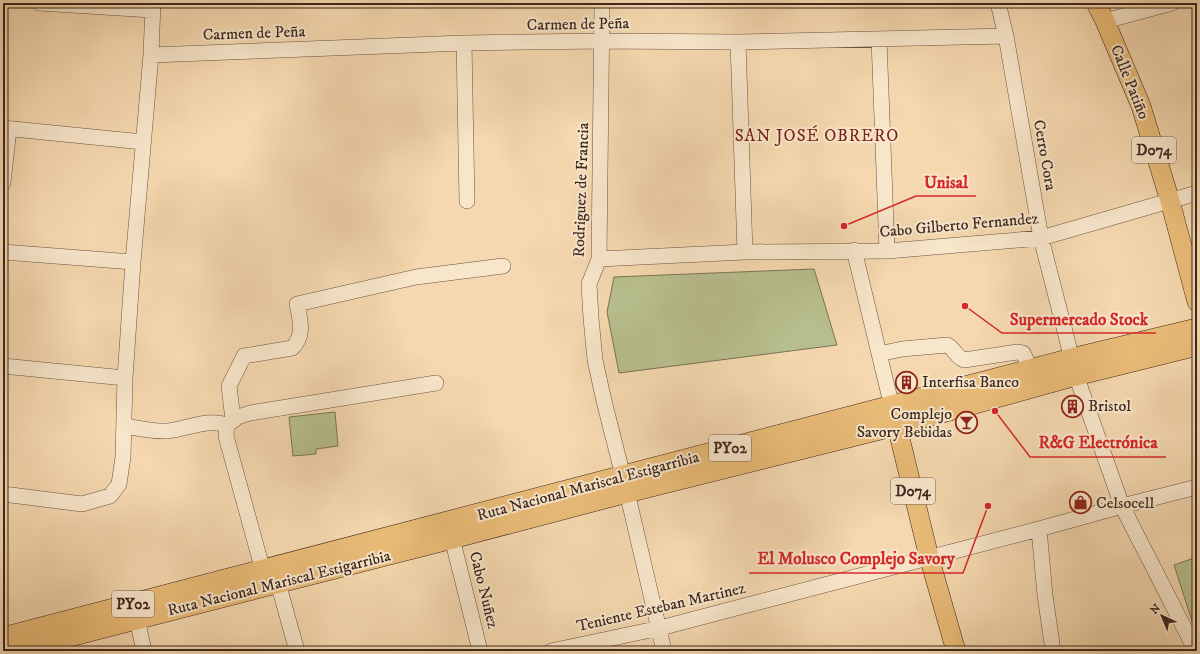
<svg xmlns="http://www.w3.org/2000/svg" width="1200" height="654" font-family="'IM FELL DW Pica',serif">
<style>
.green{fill:#b8bf8e;stroke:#7a7356}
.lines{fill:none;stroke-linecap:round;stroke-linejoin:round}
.minor-casing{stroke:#6a5343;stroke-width:16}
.major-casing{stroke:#3b271f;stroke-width:20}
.highway-casing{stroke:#3b271f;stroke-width:22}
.minor{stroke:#f8e6cb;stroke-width:15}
.major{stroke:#eabc78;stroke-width:19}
.highway{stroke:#eabc78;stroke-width:21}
.labels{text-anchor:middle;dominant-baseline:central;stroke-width:4;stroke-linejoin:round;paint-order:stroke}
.shield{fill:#f8e6cb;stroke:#746053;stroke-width:1}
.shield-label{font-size:15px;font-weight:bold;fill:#3b271f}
.street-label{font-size:16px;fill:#3b271f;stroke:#f8e6cb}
.poi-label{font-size:16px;fill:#3b271f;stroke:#f8e6cb;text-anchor:start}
.neighbourhood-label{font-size:17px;letter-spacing:1px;fill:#7a1f14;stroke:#f8e6cb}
.leader{fill:none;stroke:#d62828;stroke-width:1.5}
.callout-dot{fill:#d62828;stroke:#f8e6cb;stroke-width:1.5}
.callout-label{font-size:17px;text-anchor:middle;font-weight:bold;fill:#d62828;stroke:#f8e6cb;stroke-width:4;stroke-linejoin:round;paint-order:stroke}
</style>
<rect width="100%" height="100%" fill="#f5d8af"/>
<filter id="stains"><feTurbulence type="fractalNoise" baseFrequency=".005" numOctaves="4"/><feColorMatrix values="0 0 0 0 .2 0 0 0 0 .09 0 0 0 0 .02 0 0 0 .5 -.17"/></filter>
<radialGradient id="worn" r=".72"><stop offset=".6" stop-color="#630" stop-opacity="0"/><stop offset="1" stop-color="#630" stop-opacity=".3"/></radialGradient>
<path class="green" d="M 814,269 L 837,345 L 619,373 L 607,312 L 614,277 Z
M 335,412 L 338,446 L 316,449 L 316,454 L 293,456 L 289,417 Z
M 1197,557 L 1197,623 L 1193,624 L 1174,565 Z"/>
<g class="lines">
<defs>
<path id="minor" d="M 39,3 L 152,10
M 602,3 L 599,259 L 589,284 L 591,318 L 595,360 L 604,401 L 627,492 L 664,651
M 998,3 L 1006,36 L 1041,238 L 1072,359
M 1105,21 L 1172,3
M 879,39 L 887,251
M 738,42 L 745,252
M 464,43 L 467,201
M 151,55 L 464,43 L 602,41 L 738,42 L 1006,36
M 3,128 L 143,142
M 3,183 L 9,129
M 854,250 L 892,407
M 3,252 L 133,262
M 599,259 L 745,252 L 887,251 L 1041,238 L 1197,193
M 879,354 L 902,349 L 947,345 C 955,349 955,356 964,360 L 1018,352 L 1023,353 L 1031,370
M 3,366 L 125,378
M 1076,375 L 1122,506 L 1196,651
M 233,420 L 229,386 L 244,356 L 292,348 C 305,336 300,319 297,304 L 416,277 L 503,266
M 124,426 C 138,428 153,432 168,431 C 187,429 208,418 227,425
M 3,494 L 82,504 L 110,496 L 119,484 L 123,457 L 125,378 L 133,262 L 151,55 L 153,3
M 1039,529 L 1045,595 L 1053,651
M 452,538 L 480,651
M 263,571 L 226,436 L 227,425 L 238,417 L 250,413 L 436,383
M 278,583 L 297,651
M 137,619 L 144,651
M 551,651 L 660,628 L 1039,529 L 1122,506 L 1197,487"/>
<path id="major" d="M 1096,3 L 1105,21 L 1141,106 L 1170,201 L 1197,302
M 893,410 L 929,557 L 956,651"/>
<path id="highway" d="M 3,638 L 1072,359 L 1197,329
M 11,651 L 452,538 L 627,492 L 896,425 L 1076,375 L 1197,345"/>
</defs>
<use href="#minor" class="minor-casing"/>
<use href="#major" class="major-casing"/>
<use href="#highway" class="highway-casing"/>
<use href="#minor" class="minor"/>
<use href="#major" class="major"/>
<use href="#highway" class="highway"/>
</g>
<defs>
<symbol id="building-ring" viewBox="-11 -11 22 22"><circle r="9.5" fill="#f8e6cb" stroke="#8f2418" stroke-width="1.5"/><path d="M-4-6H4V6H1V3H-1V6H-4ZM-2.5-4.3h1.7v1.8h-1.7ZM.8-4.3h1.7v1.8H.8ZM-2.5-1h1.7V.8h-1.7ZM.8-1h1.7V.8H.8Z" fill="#8f2418"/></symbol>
<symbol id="bar-ring" viewBox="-11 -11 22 22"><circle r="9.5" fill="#f8e6cb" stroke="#8f2418" stroke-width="1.5"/><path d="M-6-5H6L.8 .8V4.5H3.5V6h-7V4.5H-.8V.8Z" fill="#8f2418"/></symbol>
<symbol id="shop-ring" viewBox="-11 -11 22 22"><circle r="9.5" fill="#f8e6cb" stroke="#8f2418" stroke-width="1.5"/><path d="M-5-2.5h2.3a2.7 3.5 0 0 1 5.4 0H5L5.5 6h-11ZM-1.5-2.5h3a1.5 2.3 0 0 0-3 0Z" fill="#8f2418"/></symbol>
</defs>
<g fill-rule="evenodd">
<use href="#building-ring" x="894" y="370" width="25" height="25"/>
<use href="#building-ring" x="1060" y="394" width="25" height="25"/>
<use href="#bar-ring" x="954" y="410" width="25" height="25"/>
<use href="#shop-ring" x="1068" y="490" width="25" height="25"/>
</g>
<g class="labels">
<g class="shield">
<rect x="1132" y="137" width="44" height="26" rx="3"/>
<rect x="709" y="435" width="42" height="26" rx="3"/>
<rect x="891" y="478" width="44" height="26" rx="3"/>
<rect x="112" y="591" width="42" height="26" rx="3"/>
</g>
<g class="shield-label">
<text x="1154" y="150">D074</text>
<text x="730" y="448">PY02</text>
<text x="913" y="491">D074</text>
<text x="133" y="604">PY02</text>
</g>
<g class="street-label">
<text transform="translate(578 24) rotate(-1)">Carmen de Peña</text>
<text transform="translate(254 33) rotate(-2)">Carmen de Peña</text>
<text transform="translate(1130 82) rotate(68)">Calle Patiño</text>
<text transform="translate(1045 155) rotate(80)">Cerro Cora</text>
<text transform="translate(581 190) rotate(-88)">Rodriguez de Francia</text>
<text transform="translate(959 225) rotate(-5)">Cabo Gilberto Fernandez</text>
<text transform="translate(588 486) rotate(-15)">Ruta Nacional Mariscal Estigarribia</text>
<text transform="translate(279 583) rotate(-14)">Ruta Nacional Mariscal Estigarribia</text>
<text transform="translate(484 590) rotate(76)">Cabo Nuñez</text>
<text transform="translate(661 607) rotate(-13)">Teniente Esteban Martinez</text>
</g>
<g class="poi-label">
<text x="922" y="382">Interfisa Banco</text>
<text x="1088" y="406">Bristol</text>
<text x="952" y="414" text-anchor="end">Complejo<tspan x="952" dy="18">Savory Bebidas</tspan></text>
<text x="1096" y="503">Celsocell</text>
</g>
<g class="neighbourhood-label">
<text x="817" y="136">SAN JOSÉ OBRERO</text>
</g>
</g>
<path class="leader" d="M844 226L916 196H976M965 306L1002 333H1156M995 411L1030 457H1166M988 506L963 573H749"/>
<g class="callout-dot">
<circle cx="844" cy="226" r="4"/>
<circle cx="965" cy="306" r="4"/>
<circle cx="995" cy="411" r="4"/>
<circle cx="988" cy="506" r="4"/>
</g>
<g class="callout-label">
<text x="946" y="188">Unisal</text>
<text x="1079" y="325">Supermercado Stock</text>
<text x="1098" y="448">R&amp;G Electrónica</text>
<text x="856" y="564">El Molusco Complejo Savory</text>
</g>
<rect width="1200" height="654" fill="none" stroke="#f5d8af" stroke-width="16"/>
<rect x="4" y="4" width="1192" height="646" fill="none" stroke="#3b271f" stroke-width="2"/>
<rect x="8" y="8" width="1184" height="638" fill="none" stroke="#3b271f"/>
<g transform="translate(1162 616) rotate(316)" stroke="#f8e6cb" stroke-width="3" paint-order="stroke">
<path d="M0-3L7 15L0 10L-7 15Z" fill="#3b271f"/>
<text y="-6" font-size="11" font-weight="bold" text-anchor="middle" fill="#3b271f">N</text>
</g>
<rect width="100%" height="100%" filter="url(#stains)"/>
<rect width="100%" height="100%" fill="url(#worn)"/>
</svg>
